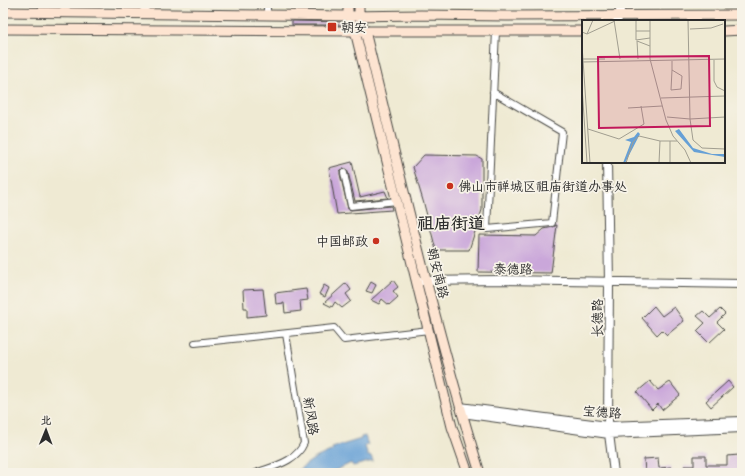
<svg xmlns="http://www.w3.org/2000/svg" width="745" height="476" font-family="Itim,'LXGW WenKai TC',sans-serif">
<style>
.water{fill:#66a0d6;stroke:#486680}
.building{fill:#caa7da}
.lines{fill:none;stroke-linecap:round;stroke-linejoin:round}
.minor-casing{stroke:#484844;stroke-width:8}
.tertiary-casing{stroke:#484844;stroke-width:10}
.secondary-casing{stroke:#484844;stroke-width:11}
.minor{stroke:#fff;stroke-width:6}
.tertiary{stroke:#fff;stroke-width:8}
.secondary{stroke:#fde4d1;stroke-width:9}
.poi-dot{fill:#c8321e;stroke:#f7f3e8;stroke-width:1.5}
.labels{text-anchor:middle;dominant-baseline:central;stroke-width:3.5;stroke-linejoin:round;paint-order:stroke}
.poi-label{font-size:13px;fill:#2b2b2b;stroke:#f7f3e8;text-anchor:start}
.street-label{font-size:13px;fill:#2b2b2b;stroke:#f7f3e8}
.district-label{font-size:17px;font-weight:bold;fill:#2b2b2b;stroke:#f7f3e8}
.inset-road{fill:none;stroke:#a19e90;stroke-width:1}
.view{fill:#c2185b;fill-opacity:0.15;stroke:#c2185b;stroke-width:2}
.inset-edge{fill:none;stroke:#2b2b2b;stroke-width:2}
</style>
<rect width="100%" height="100%" fill="#f7f3e8"/>
<filter id="ink" filterUnits="userSpaceOnUse"><feTurbulence type="fractalNoise" baseFrequency=".025" numOctaves="2"/><feDisplacementMap in="SourceGraphic" scale="8" xChannelSelector="R" yChannelSelector="G"/><feConvolveMatrix kernelMatrix="1 2 1 2 8 2 1 2 1" color-interpolation-filters="sRGB"/></filter>
<filter id="wash" filterUnits="userSpaceOnUse"><feTurbulence type="fractalNoise" baseFrequency=".012" numOctaves="4" result="noise"/><feDisplacementMap in="SourceGraphic" scale="16" xChannelSelector="R" yChannelSelector="G"/><feGaussianBlur stdDeviation="0.9" result="paint"/><feColorMatrix in="noise" values="0 0 0 0 0 0 0 0 0 0 0 0 0 0 0 0 0 1.4 0 .05"/><feComposite in="paint" operator="in"/></filter>
<g filter="url(#wash)">
<rect width="100%" height="100%" fill="#efead3"/>
<path class="water" d="M 365,436 L 368,445 L 365,446 L 368,456 L 371,456 L 373,461 L 353,466 L 351,463 L 330,473 L 294,473 L 315,458 L 333,450 L 332,448 L 361,439 L 361,437 Z"/>
<g id="blocks">
<path class="building" d="M 292,21 L 344,22 L 346,25 L 292,25 Z
M 424,155 L 477,156 L 482,159 L 482,210 L 469,250 L 436,250 L 424,204 L 413,167 Z
M 352,162 L 360,197 L 385,191 L 388,198 L 355,201 L 348,172 L 346,169 L 343,169 L 340,171 L 340,174 L 348,209 L 351,210 L 391,206 L 392,210 L 337,214 L 329,168 Z
M 557,225 L 551,273 L 478,272 L 479,235 L 536,236 L 544,229 L 553,227 Z
M 393,280 L 398,287 L 393,291 L 398,297 L 389,305 L 382,299 L 379,304 L 371,300 Z
M 371,282 L 376,285 L 372,293 L 366,291 Z
M 346,283 L 351,290 L 346,294 L 351,301 L 342,308 L 335,302 L 332,307 L 324,303 Z
M 324,285 L 329,288 L 325,297 L 319,294 Z
M 263,289 L 266,315 L 247,317 L 247,308 L 244,308 L 243,290 Z
M 306,289 L 308,300 L 300,301 L 301,311 L 285,313 L 284,303 L 276,304 L 275,293 Z
M 654,306 L 662,316 L 674,307 L 684,321 L 667,335 L 662,330 L 657,335 L 642,318 Z
M 720,309 L 725,314 L 717,322 L 724,329 L 709,343 L 697,331 L 705,323 L 697,316 L 703,311 L 710,318 Z
M 650,381 L 658,390 L 670,382 L 680,395 L 662,410 L 658,404 L 652,410 L 637,392 Z
M 728,381 L 733,387 L 711,407 L 706,401 Z
M 739,455 L 739,465 L 742,465 L 742,473 L 684,473 L 684,466 L 694,466 L 694,456 L 706,456 L 706,465 L 727,465 L 727,456 Z
M 658,458 L 659,468 L 671,467 L 672,473 L 645,473 L 644,459 Z"/>
</g>
</g>
<g filter="url(#ink)">
<use href="#blocks" fill-opacity="0" stroke="#484844" stroke-width="1"/>
<g class="lines">
<defs>
<path id="minor" d="M 267,3 L 267,15
M 493,92 L 562,132 L 552,223 L 487,229 L 496,31
M 344,173 L 351,206 L 397,201
M 195,343 L 334,328 L 344,340 L 429,330
M 256,473 C 274,466 296,462 304,443 L 286,334"/>
<path id="tertiary" d="M 144,3 L 145,14
M 617,21 L 620,15 L 620,3
M 607,162 L 609,282 L 608,426 L 614,473
M 421,281 L 500,280 L 742,284
M 460,407 L 608,426 L 742,421
M 462,413 L 609,434 L 742,428"/>
<path id="secondary" d="M 348,3 L 348,16 L 355,31 L 452,427 L 468,473
M 359,3 L 359,16 L 365,31 C 401,179 435,327 480,473
M 3,12 L 348,16 L 421,15 L 506,16 L 742,15
M 3,29 L 355,31 L 583,31
M 724,31 L 742,30"/>
</defs>
<use href="#minor" class="minor-casing"/>
<use href="#tertiary" class="tertiary-casing"/>
<use href="#secondary" class="secondary-casing"/>
<use href="#minor" class="minor"/>
<use href="#tertiary" class="tertiary"/>
<use href="#secondary" class="secondary"/>
</g>
</g>
<g class="poi-dot">
<rect x="327" y="22" width="10" height="10" rx="2"/>
<circle cx="450" cy="186" r="4"/>
<circle cx="376" cy="241" r="4"/>
</g>
<g class="labels">
<g class="poi-label">
<text x="341" y="27">朝安</text>
<text x="458" y="186">佛山市禅城区祖庙街道办事处</text>
<text x="368" y="241" text-anchor="end">中国邮政</text>
</g>
<g class="street-label">
<text transform="translate(513 269) rotate(1)">泰德路</text>
<text transform="translate(438 273) rotate(76)">朝安南路</text>
<text transform="translate(597 318) rotate(-90)">长德路</text>
<text transform="translate(602 412) rotate(4)">宝德路</text>
<text transform="translate(311 416) rotate(81)">新风路</text>
</g>
<g class="district-label">
<text x="451" y="223">祖庙街道</text>
</g>
</g>
<g transform="translate(582 20)">
<rect width="143" height="143" fill="#efead3"/>
<path d="M 97,109 L 111,128 L 130,134 L 143,134 L 143,137 L 112,132 L 93,111 ZM 56,112 L 58,114 L 43,143 L 41,143 L 49,122 L 43,120 L 52,117 Z" fill="#66a0d6"/>
<path class="inset-road" d="M 32,0 L 38,39M 54,0 L 54,20 L 68,18M 68,0 L 68,39 L 84,100 L 91,116 L 103,130 L 109,143M 106,0 L 108,99 L 111,120 L 120,128 L 143,129M 108,9 L 129,8 L 141,4M 54,11 L 68,11M 0,12 L 5,14 L 33,1M 5,14 L 11,0M 0,25 L 8,143M 0,39 L 23,39M 56,39 L 55,21 L 68,26M 132,40 L 132,61 L 135,67 L 143,71M 0,42 L 143,39M 90,50 L 100,56 L 99,69 L 89,70 L 90,50 L 90,41M 0,66 L 5,143M 79,78 L 143,76M 46,88 L 80,86M 85,97 L 108,99 L 143,97M 6,109 L 37,119 L 62,104 L 59,86M 88,121 L 88,143M 44,143 L 51,122 L 57,116 L 78,121 L 95,121M 77,143 L 78,121"/>
<path class="view" d="M 127,36 L 128,106 L 17,108 L 16,37 Z"/>
<rect width="143" height="143" class="inset-edge"/>
</g>
<rect width="745" height="476" fill="none" stroke="#f7f3e8" stroke-width="16"/>
<g transform="translate(46 430) rotate(1)" stroke="#f7f3e8" stroke-width="3" paint-order="stroke">
<path d="M0-3L7 15L0 10L-7 15Z" fill="#2b2b2b"/>
<text y="-6" font-size="11" font-weight="bold" text-anchor="middle" fill="#2b2b2b">北</text>
</g>
</svg>
